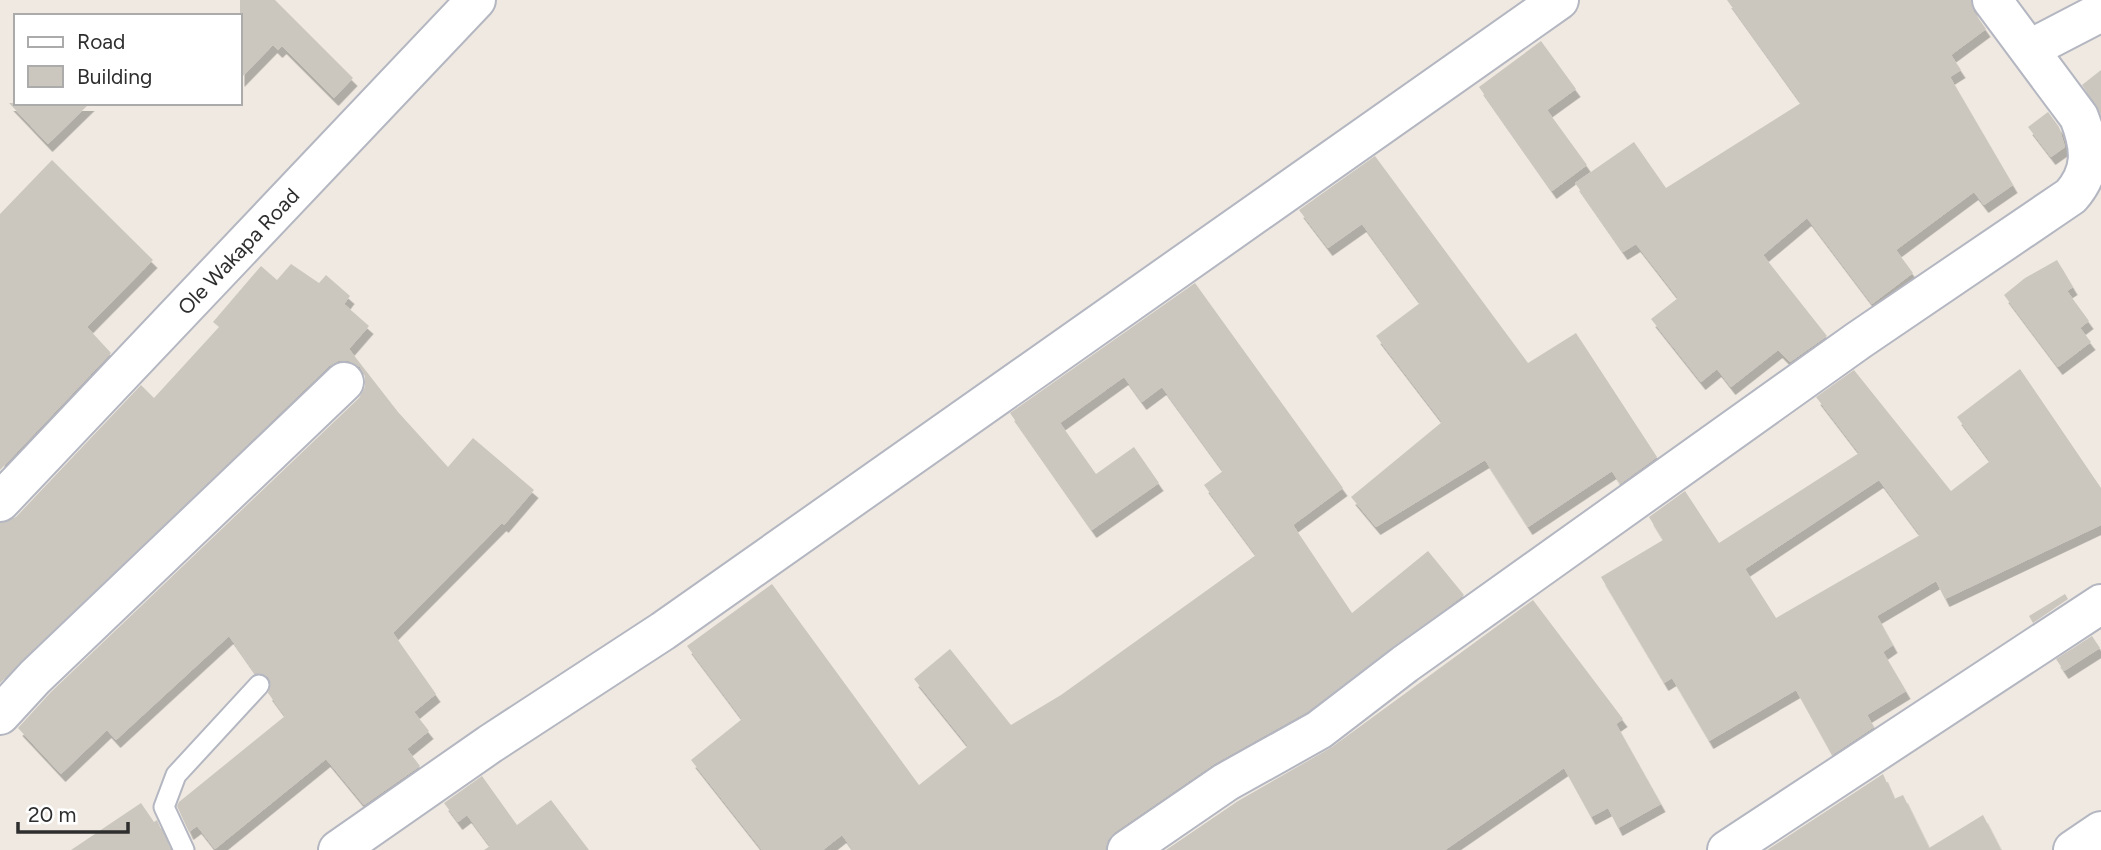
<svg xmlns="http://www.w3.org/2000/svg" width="2101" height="850" font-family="Figtree,sans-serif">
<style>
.building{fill:#cbc7bf;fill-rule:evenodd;filter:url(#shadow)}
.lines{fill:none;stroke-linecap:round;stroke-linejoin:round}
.service-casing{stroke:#b4b7c1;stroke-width:23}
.minor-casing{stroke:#b4b7c1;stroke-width:42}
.service{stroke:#fff;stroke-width:19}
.minor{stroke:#fff;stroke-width:38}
.labels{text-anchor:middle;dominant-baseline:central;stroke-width:7;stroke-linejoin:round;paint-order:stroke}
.street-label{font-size:21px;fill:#2e2e2e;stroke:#fff}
</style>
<defs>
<filter id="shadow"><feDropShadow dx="4.5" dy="8" stdDeviation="0" flood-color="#0004"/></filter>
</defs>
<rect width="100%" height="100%" fill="#efe9e1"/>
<path class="building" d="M 240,0 L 275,0 L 353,78 L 334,98 L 282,46 L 278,50 L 273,45 L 240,79 Z
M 1727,0 L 1971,0 L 1974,12 L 1986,29 L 1951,55 L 1961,70 L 1950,77 L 2013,185 L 1984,205 L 1974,192 L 1896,250 L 1913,273 L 1872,304 L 1807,218 L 1763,255 L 1827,336 L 1790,362 L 1778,350 L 1731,387 L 1717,369 L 1701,382 L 1651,319 L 1678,298 L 1636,244 L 1623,252 L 1575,183 L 1634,142 L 1666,188 L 1801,103 Z
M 1541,41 L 1576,89 L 1547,110 L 1587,165 L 1552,191 L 1479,87 Z
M 2101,70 L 2101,114 L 2082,85 Z
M 9,103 L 90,103 L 48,144 Z
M 2048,112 L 2059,127 L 2065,147 L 2051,157 L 2028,127 Z
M 1375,156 L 1528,363 L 1576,333 L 1657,457 L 1620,484 L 1612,471 L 1528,527 L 1485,460 L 1376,527 L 1351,497 L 1442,422 L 1376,336 L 1420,303 L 1362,224 L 1328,248 L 1299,210 Z
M 52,160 L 153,260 L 87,327 L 111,353 L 0,470 L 0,214 Z
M 2057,260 L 2073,287 L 2067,291 L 2089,321 L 2080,328 L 2091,342 L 2058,367 L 2004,295 L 2025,278 Z
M 291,264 L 319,283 L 326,275 L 350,296 L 344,304 L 369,326 L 349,349 L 398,412 L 448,467 L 473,438 L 534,490 L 504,525 L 502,523 L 393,633 L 436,694 L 414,712 L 429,731 L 407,749 L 420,766 L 364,805 L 326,759 L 215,849 L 197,826 L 189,832 L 177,806 L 179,802 L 285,716 L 268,693 L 271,682 L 268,677 L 255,673 L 229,636 L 116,740 L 107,730 L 61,774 L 18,728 L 51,692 L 359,398 L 365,387 L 365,376 L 360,367 L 349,361 L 338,361 L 329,366 L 0,683 L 0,523 L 16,517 L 141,385 L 154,398 L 219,327 L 213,322 L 261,266 L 277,280 Z
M 1195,283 L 1343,488 L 1293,525 L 1352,613 L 1428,551 L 1464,595 L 1307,712 L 1214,764 L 1115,832 L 1108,840 L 1105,850 L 853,850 L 842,835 L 823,850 L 762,850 L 691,760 L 742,719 L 687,646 L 772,584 L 919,785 L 968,746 L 914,679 L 950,649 L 1011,725 L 1061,695 L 1256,555 L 1204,485 L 1223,471 L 1162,387 L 1142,402 L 1124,377 L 1060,423 L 1096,474 L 1134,447 L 1159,483 L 1092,530 L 1010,413 Z
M 2020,369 L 2101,488 L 2101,525 L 1945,599 L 1936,581 L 1877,616 L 1893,645 L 1883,652 L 1906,691 L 1867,715 L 1874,727 L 1832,755 L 1796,690 L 1709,741 L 1672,678 L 1664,683 L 1601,577 L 1663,540 L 1649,517 L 1685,491 L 1719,543 L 1859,453 L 1816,397 L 1854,370 L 1951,491 L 1990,461 L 1957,417 ZM 1879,480 L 1920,535 L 1776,618 L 1745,569 Z
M 2065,594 L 2068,599 L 2033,623 L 2029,616 Z
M 1533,600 L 1623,719 L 1616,724 L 1661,804 L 1618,828 L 1608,808 L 1591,817 L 1564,768 L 1445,850 L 1166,850 L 1238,801 L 1332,747 Z
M 2092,636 L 2100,648 L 2064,671 L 2056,659 Z
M 1883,774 L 1894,799 L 1903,795 L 1929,848 L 1983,815 L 2001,850 L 1767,850 Z
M 482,776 L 517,825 L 551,800 L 589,850 L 484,850 L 490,846 L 467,815 L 458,822 L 444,803 Z
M 141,803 L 154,822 L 157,820 L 170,850 L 71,850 Z"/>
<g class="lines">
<defs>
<path id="service" d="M 184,850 L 164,807 L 176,775 L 259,685"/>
<g id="minor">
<path d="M 2030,49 L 2101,12"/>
<path id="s1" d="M 0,502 L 476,0"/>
<path d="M 0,715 L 35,677 L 344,382"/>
<path d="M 338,850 L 490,744 L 663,631 L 1559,0"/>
<path d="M 1127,850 L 1226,782 L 1319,730 L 1405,664 L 1859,340 L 2071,196 C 2093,171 2091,148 2079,117 L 1992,0"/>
<path d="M 1727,850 L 2101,604"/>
<path d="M 2073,850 L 2101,831"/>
</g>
</defs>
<use href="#service" class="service-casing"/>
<use href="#minor" class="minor-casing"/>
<use href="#service" class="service"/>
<use href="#minor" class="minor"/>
</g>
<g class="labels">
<g class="street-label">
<text stroke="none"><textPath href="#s1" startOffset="346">Ole Wakapa Road</textPath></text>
</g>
</g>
<rect x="14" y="14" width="228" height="91" fill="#ffffff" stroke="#ababab" stroke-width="2"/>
<rect x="28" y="37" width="35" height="10" fill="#ffffff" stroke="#ababab" stroke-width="2"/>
<text x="77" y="49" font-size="21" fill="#2e2e2e">Road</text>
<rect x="28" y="66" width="35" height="21" fill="#cbc7bf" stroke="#ababab" stroke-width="2"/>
<text x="77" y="84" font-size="21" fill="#2e2e2e">Building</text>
<path d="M18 822v10h110v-10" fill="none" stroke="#2e2e2e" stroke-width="3.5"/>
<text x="28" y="822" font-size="21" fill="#2e2e2e" stroke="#ffffff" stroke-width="5" paint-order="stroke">20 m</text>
</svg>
